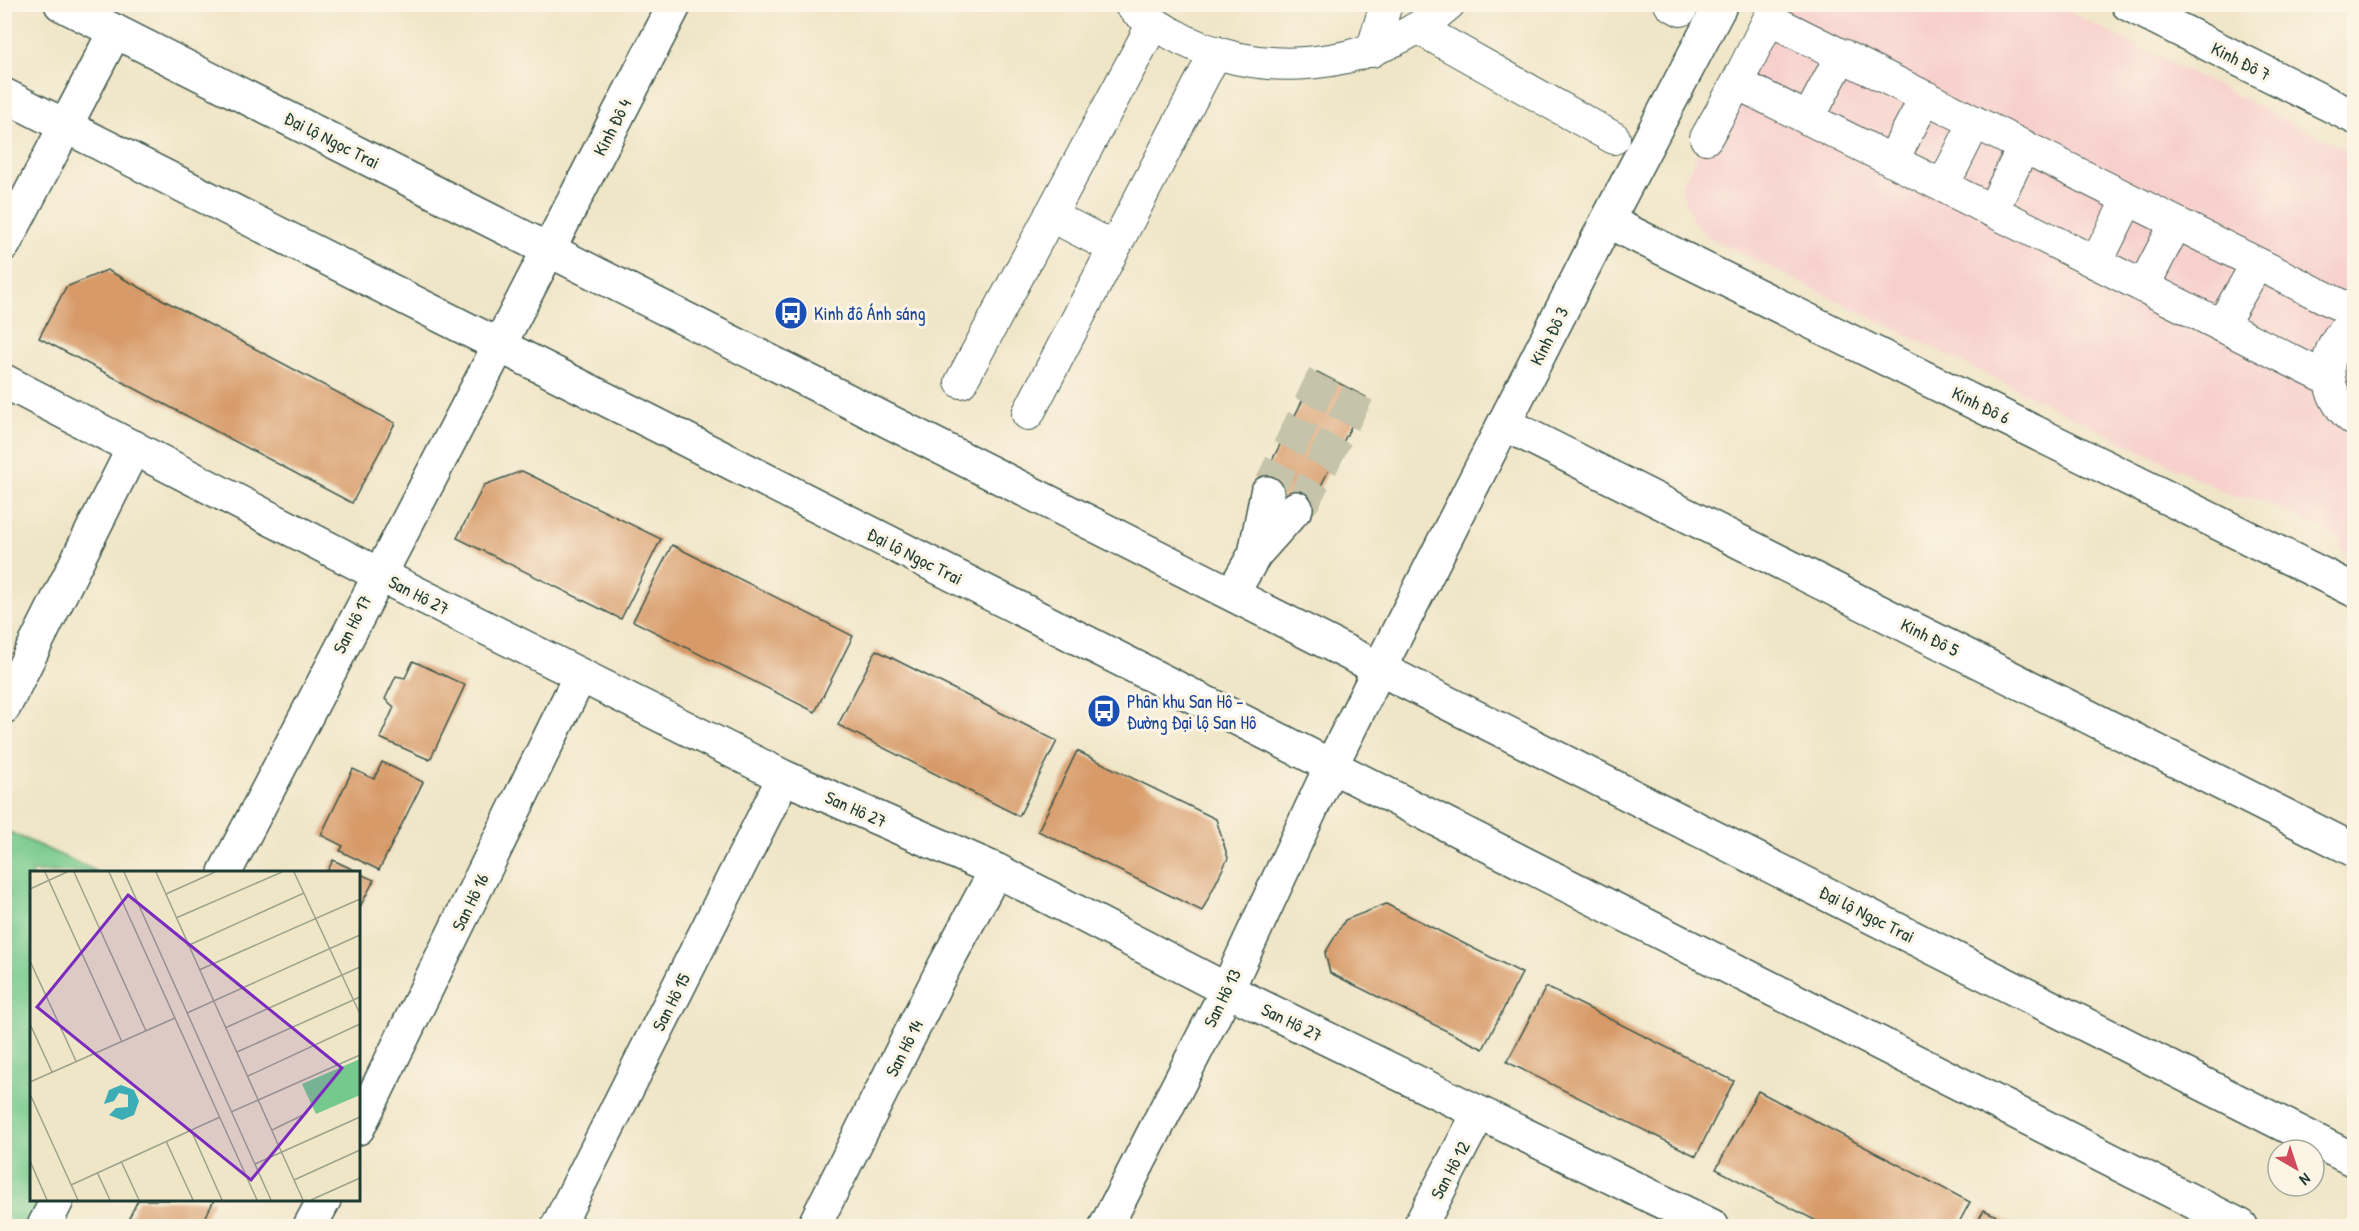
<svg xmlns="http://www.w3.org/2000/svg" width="2359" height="1231" font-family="'Patrick Hand',sans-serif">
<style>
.built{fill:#f7d0cd}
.green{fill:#76c98c;stroke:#4a8360;stroke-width:1.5}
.building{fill:#d79a67}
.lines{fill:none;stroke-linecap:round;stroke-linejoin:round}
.minor-tunnel{stroke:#c5c3aa;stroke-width:33;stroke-dasharray:33 16;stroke-linecap:butt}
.pedestrian-casing{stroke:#3e564a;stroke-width:34}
.minor-casing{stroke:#3e564a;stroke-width:36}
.secondary-casing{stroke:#3e564a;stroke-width:36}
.pedestrian{stroke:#fff;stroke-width:32}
.minor{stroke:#fff;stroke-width:33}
.secondary{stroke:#fff;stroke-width:33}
.labels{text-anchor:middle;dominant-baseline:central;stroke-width:6;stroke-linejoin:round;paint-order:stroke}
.street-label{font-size:18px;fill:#1f3d34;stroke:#fcf5e5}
.transit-label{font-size:18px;fill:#164399;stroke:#fcf5e5;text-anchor:start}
.inset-road{fill:none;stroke:#9ca28c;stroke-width:1.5}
.view{fill:#7b2cbf;fill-opacity:0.15;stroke:#7b2cbf;stroke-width:3}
.inset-edge{fill:none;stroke:#1f3d34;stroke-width:3}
</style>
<rect width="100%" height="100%" fill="#fcf5e5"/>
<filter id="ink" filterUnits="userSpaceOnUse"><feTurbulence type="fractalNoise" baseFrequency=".0167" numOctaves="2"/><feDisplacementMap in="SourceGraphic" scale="12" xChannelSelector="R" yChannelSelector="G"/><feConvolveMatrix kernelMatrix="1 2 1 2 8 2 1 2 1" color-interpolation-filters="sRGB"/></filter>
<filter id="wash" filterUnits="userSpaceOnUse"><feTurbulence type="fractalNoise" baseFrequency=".008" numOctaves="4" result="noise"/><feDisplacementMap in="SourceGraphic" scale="24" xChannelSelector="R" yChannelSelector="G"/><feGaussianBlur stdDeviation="1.35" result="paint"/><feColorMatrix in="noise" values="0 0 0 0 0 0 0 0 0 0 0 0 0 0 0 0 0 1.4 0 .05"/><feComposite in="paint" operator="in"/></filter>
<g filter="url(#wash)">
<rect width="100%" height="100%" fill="#efe5c7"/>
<path class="built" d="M 1775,4 L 2055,5 L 2354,154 L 2354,562 L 2341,547 L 2341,541 L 2328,532 L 2256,498 L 2237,498 L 1707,236 L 1692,219 L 1681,186 Z"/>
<path class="green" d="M 5,830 L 98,872 L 32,872 L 32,1200 L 43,1200 L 29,1226 L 5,1226 Z"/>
<g id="blocks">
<path class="building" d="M 107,270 L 395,423 L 352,503 L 39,338 L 66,287 Z
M 1317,372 L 1366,397 L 1307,513 L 1258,488 Z
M 522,471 L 661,539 L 621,619 L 457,538 L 484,485 Z
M 672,545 L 853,636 L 815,712 L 633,621 Z
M 876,650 L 1057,741 L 1019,816 L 838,725 Z
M 413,661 L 465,685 L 430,760 L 380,738 L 394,707 L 385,699 L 396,676 L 405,678 Z
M 1077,751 L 1216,819 L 1228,858 L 1202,911 L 1038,831 Z
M 382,762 L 423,782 L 379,870 L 340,851 L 343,846 L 321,835 L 353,769 L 374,779 Z
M 333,860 L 358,872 L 327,872 Z
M 358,873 L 374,880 L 358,911 Z
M 1386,904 L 1522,973 L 1483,1049 L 1330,973 L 1325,953 L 1345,920 Z
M 1546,987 L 1734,1081 L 1696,1156 L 1507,1062 Z
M 1758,1091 L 1970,1202 L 1957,1226 L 1826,1226 L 1716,1169 Z
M 138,1200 L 214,1200 L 201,1226 L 125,1226 Z
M 1984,1210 L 2017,1226 L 1975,1226 Z"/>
</g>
</g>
<g filter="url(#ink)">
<use href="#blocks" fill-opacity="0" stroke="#3e564a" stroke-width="1.5"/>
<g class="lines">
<path class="minor-tunnel" d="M 1267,493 L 1324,376
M 1296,508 L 1304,500 L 1358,393"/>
<defs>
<path id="pedestrian" d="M 1130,4 C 1140,16 1155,23 1167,31 C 1253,83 1374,72 1449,4
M 1670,4 L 1681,10
M 1418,28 L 1614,138
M 1372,51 L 1386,4
M 1808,119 L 1842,55
M 1706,138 L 1737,83
M 1892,161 L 1926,97
M 1943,186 L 1975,122
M 1992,211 L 2024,146
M 1050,215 L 1114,248
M 2096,263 L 2128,199
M 2143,287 L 2176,223
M 2354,323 C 2318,346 2322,396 2354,420
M 2221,326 L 2257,264
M 2328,379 L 1737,83 L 1769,19 L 2354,312
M 961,382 L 1154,22
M 1028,414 L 1216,52"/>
<path id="minor" d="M 2128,4 L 2354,117
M 1607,221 L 2354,590
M 4,244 L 65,127
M 549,249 L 675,4
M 4,381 L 378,574 L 784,777 L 996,870 L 1227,990 L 1712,1226
M 1505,424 L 2354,850
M 1255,554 L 1267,493
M 1232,594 L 1255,554 L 1296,508
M 1379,669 L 1607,221 L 1721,4
M 4,707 L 134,447
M 225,872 L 499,346
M 358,1128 L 580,676
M 44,1226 L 57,1200
M 310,1226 L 324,1200
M 558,1226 L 784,777
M 814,1226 L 944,967 L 996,870
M 1106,1226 L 1227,990 L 1331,766
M 1420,1226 L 1479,1113"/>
<path id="secondary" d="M 61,4 L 2354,1160
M 4,95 L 2241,1226
M 65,127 L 115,31
M 499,346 L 549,249
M 1331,766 L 1379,669"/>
</defs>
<use href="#pedestrian" class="pedestrian-casing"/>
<use href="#minor" class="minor-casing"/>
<use href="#secondary" class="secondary-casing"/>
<use href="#pedestrian" class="pedestrian"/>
<use href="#minor" class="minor"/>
<use href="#secondary" class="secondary"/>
</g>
</g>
<defs>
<symbol id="bus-disc" viewBox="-11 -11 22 22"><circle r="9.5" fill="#1a4fb4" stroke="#fcf5e5"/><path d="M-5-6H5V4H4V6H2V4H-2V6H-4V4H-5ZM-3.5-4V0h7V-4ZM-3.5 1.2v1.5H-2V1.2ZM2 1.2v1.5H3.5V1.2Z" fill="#fff"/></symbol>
</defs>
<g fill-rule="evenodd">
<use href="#bus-disc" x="772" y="294" width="38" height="38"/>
<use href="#bus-disc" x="1085" y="692" width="38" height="38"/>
</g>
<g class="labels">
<g class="street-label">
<text transform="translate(2241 61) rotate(27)">Kinh Đô 7</text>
<text transform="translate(612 127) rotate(-63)">Kinh Đô 4</text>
<text transform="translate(332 140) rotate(27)">Đại lộ Ngọc Trai</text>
<text transform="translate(1549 336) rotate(-63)">Kinh Đô 3</text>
<text transform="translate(1981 405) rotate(26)">Kinh Đô 6</text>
<text transform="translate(915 556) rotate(27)">Đại lộ Ngọc Trai</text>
<text transform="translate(419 595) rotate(27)">San Hô 27</text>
<text transform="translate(352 624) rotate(-63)">San Hô 17</text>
<text transform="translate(1930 637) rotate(27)">Kinh Đô 5</text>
<text transform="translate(856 809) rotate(24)">San Hô 27</text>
<text transform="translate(470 902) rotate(-64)">San Hô 16</text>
<text transform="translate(1867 914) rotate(27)">Đại lộ Ngọc Trai</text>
<text transform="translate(1222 998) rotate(-64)">San Hô 13</text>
<text transform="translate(671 1002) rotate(-63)">San Hô 15</text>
<text transform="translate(1292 1022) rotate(26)">San Hô 27</text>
<text transform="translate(904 1048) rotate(-63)">San Hô 14</text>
<text transform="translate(1450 1170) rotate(-62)">San Hô 12</text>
</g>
<g class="transit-label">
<text x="814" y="313">Kinh đô Ánh sáng</text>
<text x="1127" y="701">Phân khu San Hô -<tspan x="1127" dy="21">Đường Đại lộ San Hô</tspan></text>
</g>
</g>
<g transform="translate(30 871)">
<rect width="330" height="330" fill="#efe5c7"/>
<path d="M 330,188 L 330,224 L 286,243 L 272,213 Z" fill="#76c98c"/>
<path d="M 91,214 L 104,219 L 109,230 L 104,244 L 92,249 L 79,244 L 86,237 L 98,236 L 98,224 L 89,222 L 84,230 L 74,233 L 79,219 Z" fill="#3cadb6"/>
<path class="inset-road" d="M 15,1 L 92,171M 44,1 L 116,160M 79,1 L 227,329M 94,1 L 241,329M 126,1 L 273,329M 264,1 L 330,143M 0,18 L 37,1M 136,23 L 185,1M 146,47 L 252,1M 157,75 L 274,22M 0,90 L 46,190M 169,99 L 330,28M 157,142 L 330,64M 0,153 L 22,201M 195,157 L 330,96M 207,181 L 330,126M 218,205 L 330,153M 0,211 L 145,147M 0,223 L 48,329M 201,241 L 330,184M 161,259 L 192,329M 242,259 L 277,242M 136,270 L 163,329M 0,290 L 17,329M 91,290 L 109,329M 225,293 L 330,246M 67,301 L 80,329M 264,309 L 330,279M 41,314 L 190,246M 281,329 L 330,307"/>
<path class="view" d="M 98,24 L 312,197 L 221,309 L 7,136 Z"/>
<rect width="330" height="330" class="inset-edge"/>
</g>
<rect width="2359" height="1231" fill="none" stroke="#fcf5e5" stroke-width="24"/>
<g transform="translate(2296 1168) rotate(141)"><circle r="28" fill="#fcf5e5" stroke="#a4ab9e" stroke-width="1.5"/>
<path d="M0-4.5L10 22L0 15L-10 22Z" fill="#d1495b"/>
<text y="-9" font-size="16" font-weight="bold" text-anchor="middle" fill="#1f3d34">N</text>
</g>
</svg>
